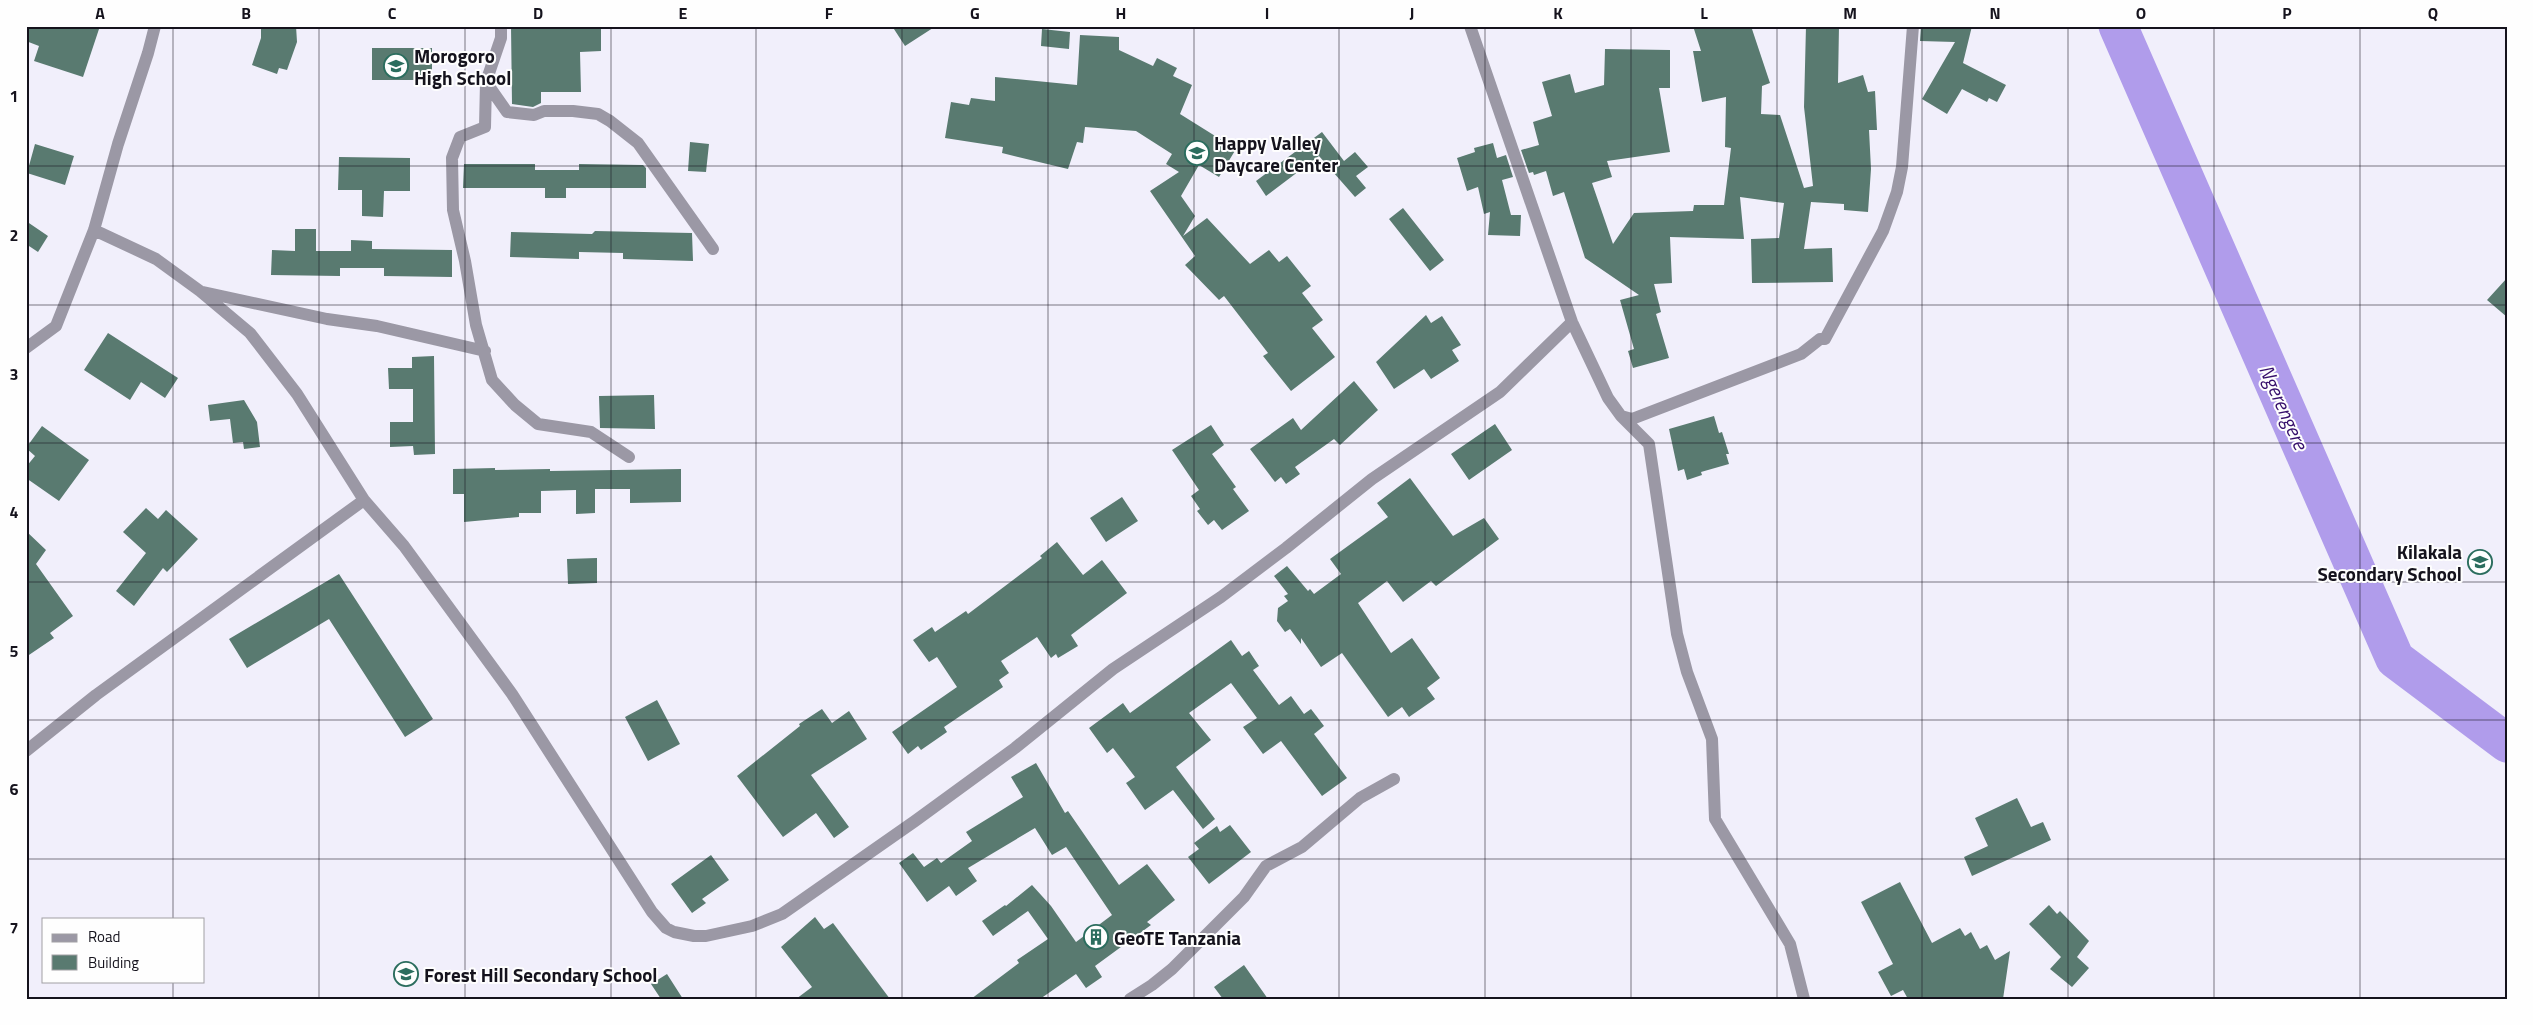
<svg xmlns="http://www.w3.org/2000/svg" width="2533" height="1025" font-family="'Titillium Web',sans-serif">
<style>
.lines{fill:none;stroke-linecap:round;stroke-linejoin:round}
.river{stroke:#b09ceb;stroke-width:39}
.building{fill:#597a70}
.minor{stroke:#9b98a5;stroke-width:12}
.grid{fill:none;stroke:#15131d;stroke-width:1;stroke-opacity:0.55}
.labels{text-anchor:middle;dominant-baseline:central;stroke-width:4;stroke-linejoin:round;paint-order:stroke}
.poi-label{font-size:19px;font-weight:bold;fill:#15131d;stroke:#fefefe;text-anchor:start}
.water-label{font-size:20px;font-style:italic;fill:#360f6b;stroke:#fefefe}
.neatline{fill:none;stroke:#15131d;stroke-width:2}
.grid-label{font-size:16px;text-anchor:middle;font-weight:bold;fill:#15131d}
</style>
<rect width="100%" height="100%" fill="#f1effb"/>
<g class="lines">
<path class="river" d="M 2118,26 L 2395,659 L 2507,743"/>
</g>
<path class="building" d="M 26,26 L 100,26 L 83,77 L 34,61 L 39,46 L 26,41 Z
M 261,26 L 296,26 L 297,42 L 287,70 L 279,68 L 277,74 L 252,65 L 261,38 Z
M 511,26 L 601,28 L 601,51 L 580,52 L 581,92 L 541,92 L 541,103 L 533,107 L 512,104 Z
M 892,26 L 936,26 L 905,46 Z
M 1693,26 L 1751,26 L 1770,83 L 1762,86 L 1761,114 L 1780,115 L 1804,188 L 1813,186 L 1804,107 L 1806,26 L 1839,26 L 1838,83 L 1863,75 L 1868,92 L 1875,91 L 1877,130 L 1869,130 L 1871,169 L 1868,212 L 1844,210 L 1844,204 L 1811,202 L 1804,249 L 1832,248 L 1833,282 L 1752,283 L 1751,239 L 1779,238 L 1784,203 L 1740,197 L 1744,239 L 1670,237 L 1672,283 L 1654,284 L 1661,312 L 1656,314 L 1669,358 L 1633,368 L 1628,351 L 1634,349 L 1620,300 L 1639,295 L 1585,258 L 1564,192 L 1553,196 L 1546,171 L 1534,175 L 1533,172 L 1529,173 L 1521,150 L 1539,145 L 1533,122 L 1552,116 L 1542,82 L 1570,74 L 1575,93 L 1604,85 L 1605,49 L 1670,50 L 1670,88 L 1659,88 L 1670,152 L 1607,161 L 1612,177 L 1592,183 L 1613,244 L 1634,213 L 1693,211 L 1694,205 L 1724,205 L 1731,148 L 1725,147 L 1726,97 L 1702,102 L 1693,51 L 1701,51 Z
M 1921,26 L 1972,26 L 1963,63 L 2006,85 L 1997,102 L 1989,98 L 1987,102 L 1962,89 L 1947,114 L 1922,99 L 1955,42 L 1920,41 Z
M 1042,29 L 1070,32 L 1069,49 L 1041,46 Z
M 1080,35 L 1119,37 L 1119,50 L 1153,66 L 1157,58 L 1177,68 L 1173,76 L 1192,85 L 1180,114 L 1236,149 L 1219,177 L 1199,165 L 1181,196 L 1195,216 L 1183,236 L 1207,218 L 1250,264 L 1269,250 L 1279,262 L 1287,256 L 1311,286 L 1302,293 L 1323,320 L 1312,328 L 1335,357 L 1291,391 L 1263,356 L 1268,353 L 1224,296 L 1219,300 L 1185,265 L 1195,256 L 1150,191 L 1179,172 L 1166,164 L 1172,154 L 1136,131 L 1085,127 L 1083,143 L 1077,142 L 1068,169 L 1002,153 L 1003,147 L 945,138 L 951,102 L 969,105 L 971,98 L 995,101 L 995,77 L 1077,85 Z
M 372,48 L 432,48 L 432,80 L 372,80 Z
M 1322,132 L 1344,161 L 1355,152 L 1368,167 L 1356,176 L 1366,188 L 1355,197 L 1319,156 L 1266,196 L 1256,181 Z
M 690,142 L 709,144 L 706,172 L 688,171 Z
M 1493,143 L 1497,158 L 1506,155 L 1513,177 L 1502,180 L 1511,215 L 1521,215 L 1520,236 L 1488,235 L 1490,212 L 1484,214 L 1478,187 L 1467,191 L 1457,158 L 1475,152 L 1474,148 Z
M 35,144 L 74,156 L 65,185 L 27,173 Z
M 339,157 L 410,158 L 410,191 L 384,191 L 383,217 L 362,216 L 362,190 L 338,190 Z
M 464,164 L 535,164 L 535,170 L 579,170 L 579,164 L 643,165 L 646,168 L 646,188 L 566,188 L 566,198 L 545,198 L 545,188 L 463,188 Z
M 1403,208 L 1444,260 L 1430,271 L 1389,219 Z
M 26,221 L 48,236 L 38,252 L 26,244 Z
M 295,229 L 316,229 L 316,251 L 351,251 L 351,240 L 372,241 L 372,249 L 452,250 L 452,277 L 384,276 L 384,268 L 340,268 L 340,276 L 271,275 L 272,250 L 295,251 Z
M 595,231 L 692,233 L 693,261 L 623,259 L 623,253 L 579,252 L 579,259 L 510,257 L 511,232 L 592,234 Z
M 2507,278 L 2507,317 L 2487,300 Z
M 1426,315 L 1431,323 L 1442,316 L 1461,345 L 1452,350 L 1459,361 L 1431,379 L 1424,369 L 1394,389 L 1376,362 Z
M 108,333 L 178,378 L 165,398 L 141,382 L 130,400 L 84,370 Z
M 434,356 L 435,454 L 414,455 L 413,446 L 390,447 L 390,422 L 413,422 L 413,389 L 389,389 L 388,368 L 412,368 L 412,357 Z
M 1354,381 L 1378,410 L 1340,445 L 1334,439 L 1295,467 L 1300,474 L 1286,484 L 1281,477 L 1275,482 L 1250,449 L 1293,418 L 1301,430 Z
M 654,395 L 655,429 L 600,428 L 599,396 Z
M 244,400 L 257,422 L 260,447 L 244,449 L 243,442 L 233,443 L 230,419 L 210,421 L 208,405 Z
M 1714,416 L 1719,433 L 1722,432 L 1729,454 L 1726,454 L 1729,464 L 1701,472 L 1702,475 L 1687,480 L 1684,469 L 1678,471 L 1669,429 Z
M 1495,424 L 1512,450 L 1469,480 L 1451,454 Z
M 1211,425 L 1224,445 L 1212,454 L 1236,487 L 1233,489 L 1249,511 L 1222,530 L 1214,520 L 1208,525 L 1197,511 L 1200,509 L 1191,496 L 1199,490 L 1172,450 Z
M 42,426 L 89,460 L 59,501 L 26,478 L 26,467 L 35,456 L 26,448 Z
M 495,468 L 495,470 L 550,469 L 550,471 L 681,469 L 681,502 L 630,503 L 630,489 L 595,489 L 595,513 L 576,514 L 576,490 L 541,491 L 541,513 L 519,513 L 519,517 L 464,522 L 464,494 L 453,494 L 453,469 Z
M 1410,478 L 1453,536 L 1484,518 L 1499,539 L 1436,586 L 1431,581 L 1403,602 L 1387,581 L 1358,603 L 1391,653 L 1412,638 L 1440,678 L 1427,688 L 1435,699 L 1409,717 L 1402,707 L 1388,717 L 1342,653 L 1321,667 L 1301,638 L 1301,644 L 1290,629 L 1285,632 L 1277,621 L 1278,608 L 1288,601 L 1284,596 L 1288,594 L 1274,576 L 1287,566 L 1308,591 L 1310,589 L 1314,594 L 1341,574 L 1330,559 L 1388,517 L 1377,503 Z
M 1122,497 L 1138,521 L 1106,542 L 1090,518 Z
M 146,508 L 158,519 L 166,510 L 198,539 L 167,572 L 163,568 L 134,606 L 116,591 L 146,553 L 123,532 Z
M 26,531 L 46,550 L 36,564 L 73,616 L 50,633 L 54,638 L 26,657 Z
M 1057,542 L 1083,575 L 1102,560 L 1127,593 L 1071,635 L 1078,646 L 1058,658 L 1056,654 L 1051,658 L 1037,637 L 1001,661 L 1009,673 L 999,680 L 1003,687 L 944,727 L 947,732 L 921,750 L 918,746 L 908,754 L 892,732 L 957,687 L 937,657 L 929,662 L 913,640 L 932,627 L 935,632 L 966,611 L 968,614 L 1042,558 L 1040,556 Z
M 597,558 L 597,583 L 568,584 L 567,559 Z
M 339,574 L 433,719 L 405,737 L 329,619 L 247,668 L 229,639 Z
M 1231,640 L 1242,656 L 1249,651 L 1259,666 L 1253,670 L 1279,705 L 1291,696 L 1304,714 L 1311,709 L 1324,726 L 1314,734 L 1347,778 L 1322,796 L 1281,741 L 1263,754 L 1243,727 L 1257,718 L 1231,683 L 1189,713 L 1211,740 L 1176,767 L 1215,819 L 1203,829 L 1173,790 L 1145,810 L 1126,783 L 1135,777 L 1113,748 L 1107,753 L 1089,728 L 1123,703 L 1130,713 Z
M 657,700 L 680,744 L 648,761 L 625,717 Z
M 822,709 L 832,723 L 849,711 L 867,739 L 811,775 L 849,827 L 834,838 L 816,813 L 783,837 L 737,776 L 800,726 L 799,724 Z
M 1036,763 L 1065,813 L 1068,811 L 1119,885 L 1147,864 L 1175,900 L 1147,922 L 1151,925 L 1095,966 L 1102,977 L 1086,988 L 1076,974 L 1040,999 L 971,999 L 1019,963 L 1017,960 L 1048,939 L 1028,911 L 993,936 L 982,921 L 1005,905 L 1006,906 L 1032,885 L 1051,906 L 1076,942 L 1112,915 L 1066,847 L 1052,855 L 1035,828 L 968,868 L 977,881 L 956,896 L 949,886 L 927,902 L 899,863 L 913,853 L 924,867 L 937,858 L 941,863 L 972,841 L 966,832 L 1023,797 L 1011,777 Z
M 2017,798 L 2031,827 L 2043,822 L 2051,840 L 1972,876 L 1964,857 L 1988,846 L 1975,818 Z
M 1230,825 L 1251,852 L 1209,884 L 1188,857 L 1199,849 L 1194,843 L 1217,826 L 1220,832 Z
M 711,855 L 729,880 L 702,899 L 706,903 L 692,913 L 671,884 Z
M 1900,882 L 1932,943 L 1960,928 L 1965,936 L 1971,932 L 1980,949 L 1987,945 L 1995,960 L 2010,951 L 2003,999 L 1908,999 L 1903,990 L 1891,996 L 1878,972 L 1893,964 L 1861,902 Z
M 2049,905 L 2057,914 L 2060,911 L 2089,941 L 2077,957 L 2089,968 L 2072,987 L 2050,969 L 2061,957 L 2029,924 Z
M 815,917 L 824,929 L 833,923 L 890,999 L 796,999 L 812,987 L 781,947 Z
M 1244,965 L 1268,999 L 1223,999 L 1214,987 Z
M 667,974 L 683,999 L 661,999 L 651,984 Z"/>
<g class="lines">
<path class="minor" d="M 501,26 L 501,38 L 486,82 L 485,127 L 460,137 L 452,158 L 453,210 L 465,261 L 476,325 L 492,380 L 515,405 L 538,424 L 591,432 L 629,457
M 1470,26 L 1572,322 L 1608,398 L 1621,416 L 1632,419 L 1801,354 L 1820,339 L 1825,339 L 1883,231 L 1897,192 L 1902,167 L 1913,26
M 486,82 L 507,112 L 534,115 L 544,111 L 573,111 L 598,114 L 610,121 L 638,143 L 713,249
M 94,230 L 156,259 L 200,291 L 250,333 L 297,394 L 364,500 L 404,546 L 512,694 L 652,912 L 666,928 L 674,932 L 694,936 L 706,936 L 752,926 L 782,914 L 915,821 L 1015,748 L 1113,669 L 1221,597 L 1286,548 L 1372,479 L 1500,392 L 1572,322
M 203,292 L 327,319 L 377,326 L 485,351
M 26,348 L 56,326 L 94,230 L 118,144 L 148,53 L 155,26
M 1621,416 L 1649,444 L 1677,634 L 1687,672 L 1712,739 L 1715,819 L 1790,944 L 1804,999
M 26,751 L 96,695 L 364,500
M 1130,999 L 1152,985 L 1172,969 L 1244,897 L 1266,866 L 1302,847 L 1360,798 L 1394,779"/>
</g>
<path class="grid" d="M 173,26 L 173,919M 319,26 L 319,999M 465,26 L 465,999M 611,26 L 611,999M 756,26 L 756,999M 902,26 L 902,999M 1048,26 L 1048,999M 1194,26 L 1194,999M 1339,26 L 1339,999M 1485,26 L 1485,999M 1631,26 L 1631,999M 1777,26 L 1777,999M 1922,26 L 1922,999M 2068,26 L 2068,999M 2214,26 L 2214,999M 2360,26 L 2360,999M 26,166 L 2507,166M 26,305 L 2507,305M 26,443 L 2507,443M 26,582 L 2507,582M 26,720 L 2507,720M 26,859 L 2507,859M 173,981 L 173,999"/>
<defs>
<symbol id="school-ring" viewBox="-11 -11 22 22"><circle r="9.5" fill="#fefefe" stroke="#2b6d5e" stroke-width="1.5"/><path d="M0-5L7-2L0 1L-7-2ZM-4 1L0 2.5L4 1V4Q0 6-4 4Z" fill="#2b6d5e"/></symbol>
<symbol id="building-ring" viewBox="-11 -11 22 22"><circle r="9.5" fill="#fefefe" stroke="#2b6d5e" stroke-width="1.5"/><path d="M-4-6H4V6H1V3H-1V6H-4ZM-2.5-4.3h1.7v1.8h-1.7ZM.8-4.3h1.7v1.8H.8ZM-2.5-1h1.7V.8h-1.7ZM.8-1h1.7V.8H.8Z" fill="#2b6d5e"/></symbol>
</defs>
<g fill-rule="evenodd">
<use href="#school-ring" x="382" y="52" width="28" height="28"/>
<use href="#school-ring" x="1183" y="139" width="28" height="28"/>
<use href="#school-ring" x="2466" y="548" width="28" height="28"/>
<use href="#building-ring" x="1082" y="923" width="28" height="28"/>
<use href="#school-ring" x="392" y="960" width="28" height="28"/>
</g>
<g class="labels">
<g class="poi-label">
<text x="414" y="55">Morogoro<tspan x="414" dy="22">High School</tspan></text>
<text x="1214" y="142">Happy Valley<tspan x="1214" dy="22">Daycare Center</tspan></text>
<text x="2462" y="551" text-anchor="end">Kilakala<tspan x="2462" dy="22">Secondary School</tspan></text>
<text x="1114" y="937">GeoTE Tanzania</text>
<text x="424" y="974">Forest Hill Secondary School</text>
</g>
<g class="water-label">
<text transform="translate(2284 407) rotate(66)">Ngerengere</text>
</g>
</g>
<rect width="2533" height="1025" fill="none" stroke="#fefefe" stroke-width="55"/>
<rect x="42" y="918" width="162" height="65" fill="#fefefe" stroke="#a1a0a4"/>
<rect x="52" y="934" width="25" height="8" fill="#9b98a5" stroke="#a1a0a4"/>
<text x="88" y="942" font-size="15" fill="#15131d">Road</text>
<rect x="52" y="955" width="25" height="15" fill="#597a70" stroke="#a1a0a4"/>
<text x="88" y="968" font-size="15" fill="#15131d">Building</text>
<rect x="28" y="28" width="2478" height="970" class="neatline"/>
<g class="grid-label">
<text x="100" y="19">A</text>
<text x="246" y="19">B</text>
<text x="392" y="19">C</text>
<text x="538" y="19">D</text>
<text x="683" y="19">E</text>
<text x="829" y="19">F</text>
<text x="975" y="19">G</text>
<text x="1121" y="19">H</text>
<text x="1267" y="19">I</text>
<text x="1412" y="19">J</text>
<text x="1558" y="19">K</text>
<text x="1704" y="19">L</text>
<text x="1850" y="19">M</text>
<text x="1995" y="19">N</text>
<text x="2141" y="19">O</text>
<text x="2287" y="19">P</text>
<text x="2433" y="19">Q</text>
<text x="14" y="102">1</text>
<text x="14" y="241">2</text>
<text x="14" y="380">3</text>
<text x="14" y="518">4</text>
<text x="14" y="657">5</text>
<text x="14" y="795">6</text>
<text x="14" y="934">7</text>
</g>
</svg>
